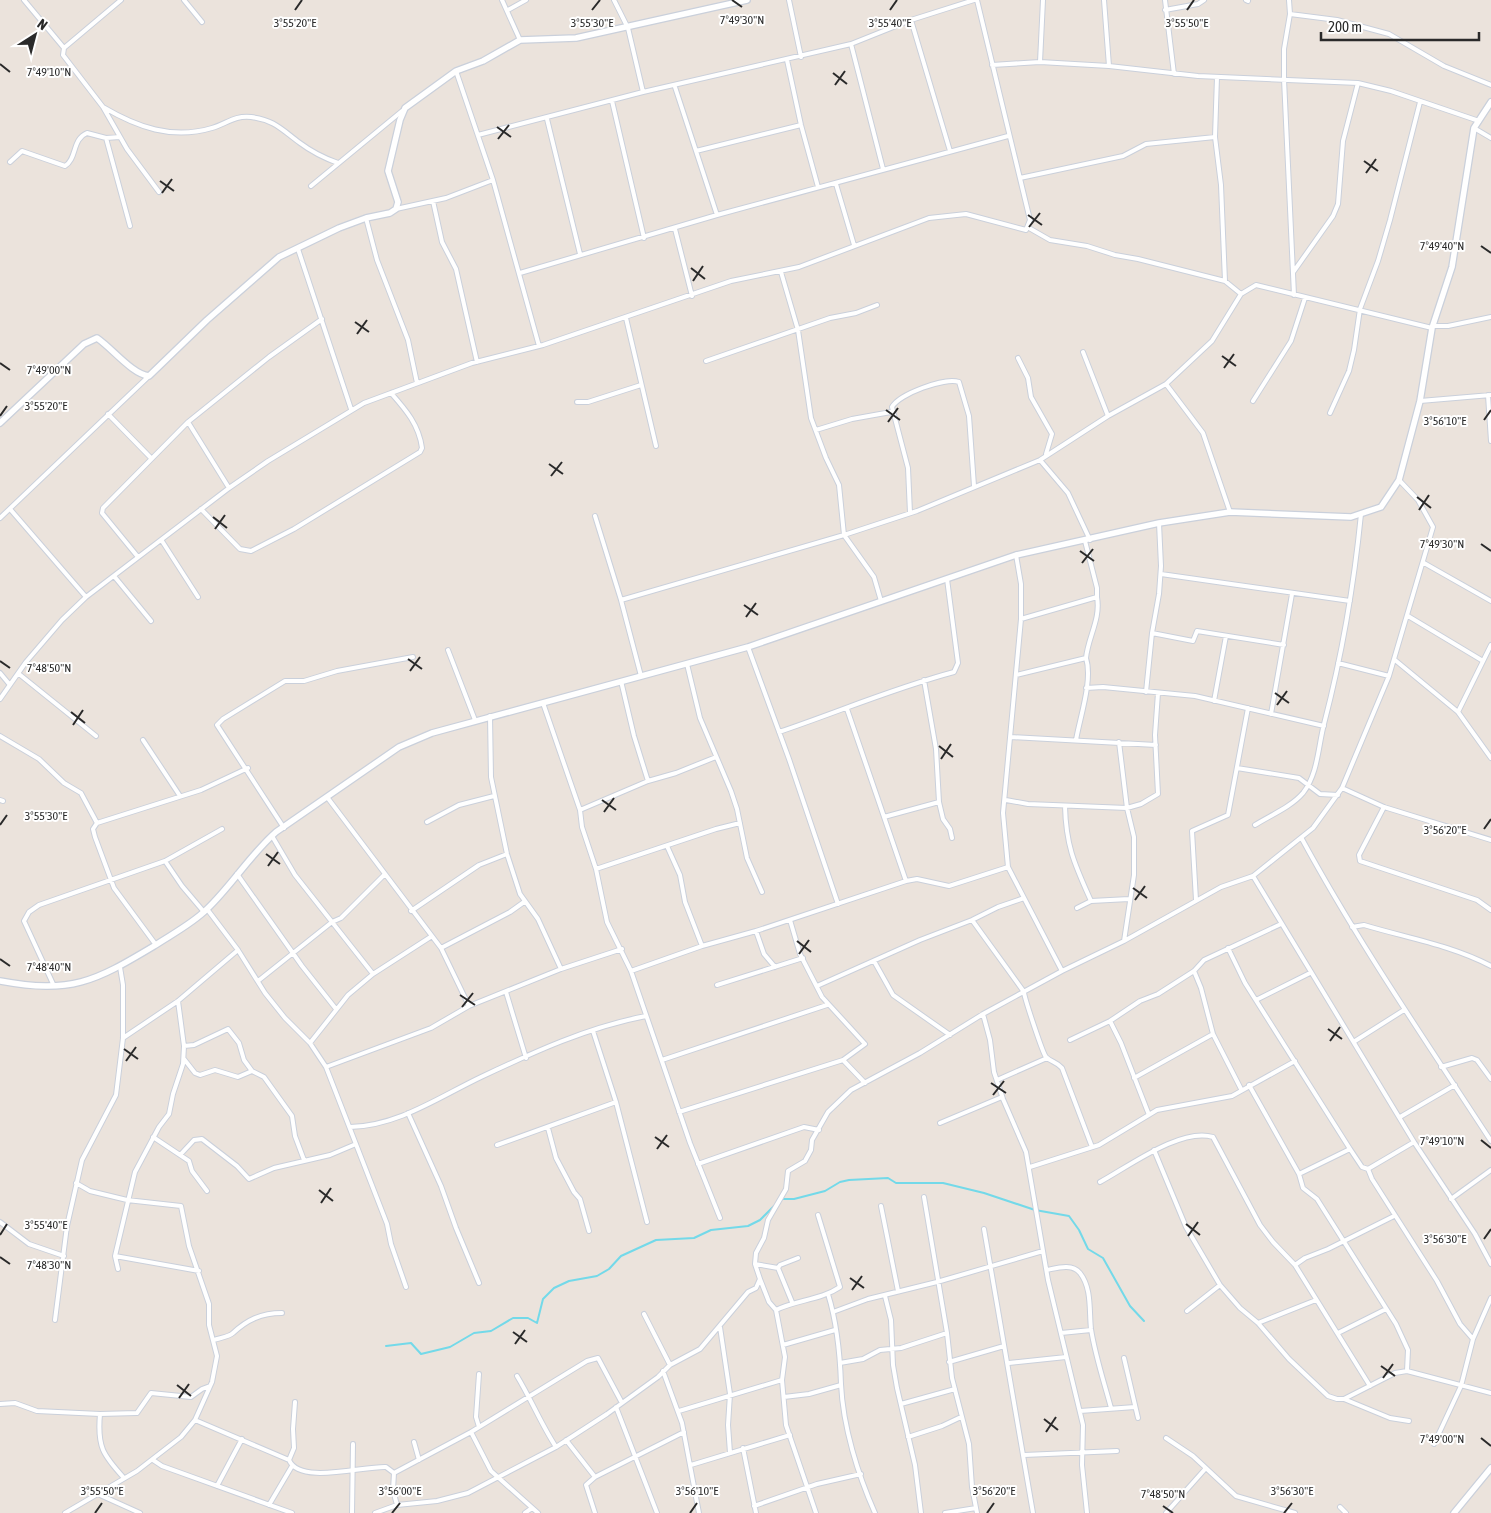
<svg xmlns="http://www.w3.org/2000/svg" width="1491" height="1513" font-family="'Asap Condensed',sans-serif">
<style>
.lines{fill:none;stroke-linecap:round;stroke-linejoin:round}
.stream{stroke:#73d9e9;stroke-width:2}
.street-casing{stroke:#cad0db;stroke-width:6}
.secondary-casing{stroke:#cad0db;stroke-width:8}
.street{stroke:#fff;stroke-width:4}
.secondary{stroke:#fff;stroke-width:5.5}
.ticks{fill:none;stroke:#2a2a2a;stroke-width:2}
.ticks-label{font-size:12px;text-anchor:middle;fill:#2a2a2a;stroke:#fff;stroke-width:4;stroke-linejoin:round;paint-order:stroke}
</style>
<rect width="100%" height="100%" fill="#ebe3dc"/>
<g class="lines">
<path class="stream" d="M 781,1199 L 794,1199 L 825,1191 L 840,1182 L 849,1180 L 888,1178 L 896,1183 L 943,1183 L 984,1193 L 1035,1210 L 1069,1216 L 1079,1230 L 1088,1249 L 1103,1258 L 1130,1306 L 1144,1321
M 386,1346 L 411,1343 L 421,1354 L 450,1347 L 474,1333 L 491,1331 L 513,1318 L 528,1318 L 537,1323 L 543,1299 L 554,1288 L 569,1281 L 597,1276 L 609,1269 L 621,1256 L 656,1240 L 694,1238 L 711,1230 L 748,1226 L 760,1220 L 774,1206"/>
<defs>
<path id="street" d="M 24,0 L 64,48
M 121,0 L 64,48 L 63,55 L 103,107 L 127,149 L 159,192
M 184,0 L 202,22
M 502,0 L 520,40
M 614,0 L 628,28 L 643,92
M 789,0 L 801,57
M 1104,0 L 1109,66
M 1165,0 L 1174,74
M 1246,0 L 1248,1
M 1289,0 L 1290,14 L 1284,49 L 1284,79 L 1294,295
M 508,10 L 526,0
M 1165,10 L 1198,4 L 1204,0
M 1290,14 L 1337,20 L 1389,34 L 1444,66 L 1491,85
M 911,20 L 950,151
M 851,44 L 883,169
M 787,60 L 801,125 L 818,187
M 1040,62 L 1043,0
M 992,65 L 1040,62 L 1109,66 L 1198,76 L 1358,83 L 1391,91 L 1479,121
M 456,71 L 493,180 L 539,346
M 1217,77 L 1215,137 L 1221,185 L 1225,281
M 675,87 L 717,215
M 612,101 L 644,238
M 103,107 C 137,127 172,140 212,128 C 226,124 235,115 251,117 C 275,120 282,130 300,143 C 312,152 324,158 338,163
M 547,119 L 580,254
M 1474,128 L 1491,138
M 478,135 L 643,92 L 851,44 L 911,20 L 974,0
M 106,138 L 130,226
M 696,151 L 801,125
M 10,162 L 22,151 L 65,166 C 77,159 72,139 87,133 L 106,138 L 120,137
M 1020,178 L 1123,156 L 1146,144 L 1215,137
M 836,184 L 854,245
M 311,186 L 402,111
M 433,201 L 442,242 L 456,269 L 477,362
M 396,209 L 446,198 L 493,180
M 366,218 L 377,260 L 408,340 L 417,383
M 1029,228 L 1050,240 L 1087,246 L 1115,255 L 1138,259 L 1225,281 L 1241,294 L 1256,285 L 1432,328
M 675,229 L 692,296
M 298,249 L 351,409
M 1294,271 L 1333,216 L 1338,204 L 1343,141 L 1358,83
M 781,272 L 798,330 L 811,418 L 826,458 L 839,485 L 844,535 L 874,577 L 881,601
M 520,273 L 717,215 L 1008,136
M 626,318 L 656,446
M 1434,326 L 1448,326 L 1491,317
M 1083,352 L 1108,416
M 1018,358 L 1028,378 L 1031,397 L 1052,434 L 1046,454
M 706,361 L 830,318 L 856,313 L 877,305
M 1166,384 L 1203,433 L 1230,512
M 1488,395 L 1491,441
M 1253,401 L 1291,341 L 1305,298
M 1420,401 L 1491,395
M 577,402 L 588,402 L 641,385
M 1330,413 L 1349,371 L 1354,350 L 1360,309 L 1378,261 L 1390,220 L 1420,102
M 108,414 L 150,457
M 188,422 L 229,488
M 816,430 L 852,419 L 891,412 L 893,415
M 1040,460 L 1068,493 L 1090,540
M 10,509 L 86,597
M 201,509 L 240,549 L 251,551 L 294,529 L 420,452 L 422,448 C 419,425 406,410 391,393
M 910,513 L 908,468 L 892,407 C 899,394 945,377 959,382 L 969,416 L 974,486
M 595,516 L 621,600 L 641,676
M 0,518 L 149,376
M 162,541 L 198,597
M 1016,555 L 1021,584 L 1021,619 L 1003,813 L 1008,867 L 1062,971
M 138,557 L 102,513 L 103,508 L 188,422 L 269,357 L 322,319
M 1424,563 L 1491,601
M 1161,574 L 1350,601
M 114,576 L 151,621
M 621,600 L 844,535 L 917,511 L 1040,460 L 1108,416 L 1166,384 L 1212,341 L 1241,294
M 1408,616 L 1483,661
M 1021,619 L 1097,597 L 1097,588 L 1085,541
M 1152,633 L 1193,641 L 1197,631 L 1284,645
M 748,647 L 789,759 L 838,904
M 448,650 L 475,720
M 1086,658 C 1088,637 1101,619 1097,597
M 1395,660 L 1458,712 L 1491,758
M 1338,663 L 1389,676
M 687,664 L 700,718 L 731,791 L 737,809 L 747,858 L 762,892
M 0,673 L 10,685
M 19,674 L 96,736
M 1016,675 L 1086,658 C 1093,680 1080,717 1076,740
M 924,680 L 936,749 L 939,802 L 943,819 L 950,829 L 952,838
M 621,681 L 634,736 L 648,781
M 1086,688 L 1103,687 L 1195,696 L 1324,726
M 1146,692 L 1152,633 L 1159,594 L 1161,566 L 1159,523
M 0,699 L 26,662 L 62,620 L 86,597 L 229,488 L 268,461 L 364,403 L 472,363 L 543,345 L 731,281 L 799,267 L 929,218 L 966,214 L 1026,230 L 1030,220 L 977,0
M 1214,701 L 1226,636
M 543,703 L 580,810 L 582,827 L 596,869 L 607,922 L 631,971 L 690,1143 L 720,1218
M 847,709 L 906,881
M 1458,712 L 1491,645
M 1271,714 L 1292,594
M 490,716 L 491,777 L 507,854 L 520,894 L 538,919 L 561,969
M 779,732 C 838,712 894,688 954,672 L 958,663 L 947,579
M 0,736 L 39,759 L 64,783 L 81,793 L 97,823 L 93,829 L 95,837 L 114,888 L 156,945
M 1011,737 L 1156,745
M 143,740 L 180,796
M 1119,742 L 1127,808 L 1134,837 L 1134,875 L 1124,941
M 1237,768 L 1299,778 L 1320,794 L 1338,795
M 1342,788 L 1384,807 L 1491,840
M 327,797 L 441,948 L 469,1006
M 0,800 L 3,801
M 1006,800 L 1028,804 L 1127,808 L 1141,804 L 1158,794 L 1155,735 L 1158,693
M 1065,806 C 1066,847 1075,865 1091,901
M 1384,807 L 1359,855 L 1360,861 L 1477,900 L 1491,910
M 580,810 L 648,781 L 676,773 L 716,757
M 884,817 L 939,802
M 427,822 L 459,805 L 494,796
M 97,823 L 201,790 L 248,768
M 1255,825 C 1271,815 1291,807 1303,793 C 1318,774 1318,747 1324,724 C 1342,655 1354,585 1361,514
M 284,828 L 217,725 L 223,719 L 285,681 L 304,681 L 337,671 L 413,657
M 272,836 L 295,875 L 373,974
M 1302,839 C 1359,944 1426,1041 1491,1141
M 667,846 L 680,875 L 685,902 L 702,946
M 165,861 L 182,886 L 204,912
M 596,869 L 716,829 L 740,823
M 237,874 L 302,966 L 336,1009
M 1253,876 L 1414,1142 L 1475,1234 L 1491,1264
M 1196,900 L 1192,831 L 1228,815 L 1248,708
M 1077,908 L 1091,901 L 1129,899
M 207,909 L 238,950 L 265,993 L 285,1018 L 310,1043 L 326,1067 L 387,1224 L 391,1244 L 406,1287
M 411,911 L 479,865 L 507,854
M 972,920 L 1024,992 C 1024,997 1043,1054 1046,1057 C 1051,1062 1057,1062 1062,1068 L 1092,1147
M 1352,927 L 1364,925 C 1407,938 1451,945 1491,966
M 756,931 L 764,954 L 775,967
M 441,948 L 510,912 L 524,902
M 1228,948 L 1245,983 L 1350,1149 L 1362,1167 L 1368,1169 L 1372,1179 L 1437,1281 L 1460,1324 L 1473,1339
M 874,961 L 893,995 L 950,1035
M 631,971 L 702,946 L 756,931 L 906,881 L 917,879 L 949,886 L 1008,867
M 1194,971 L 1201,988 L 1213,1034 L 1241,1089
M 258,981 L 332,922 L 341,918 L 384,875
M 717,985 L 803,958
M 54,986 L 24,921 L 29,912 L 39,905 L 165,861 L 222,829
M 817,986 L 920,940 L 972,920 L 998,907 L 1024,898
M 506,992 L 526,1058
M 1256,1000 L 1310,973
M 983,1014 L 990,1040 L 994,1072 L 1003,1099 L 1026,1152 L 1048,1280 L 1083,1425 L 1082,1465 L 1087,1513
M 1110,1021 L 1121,1043 L 1149,1115
M 593,1031 L 616,1102 L 647,1222
M 123,1038 L 178,1001 L 238,950
M 1070,1040 L 1110,1021 L 1140,1001 L 1158,994 L 1194,971 L 1204,960 L 1281,924
M 1355,1041 L 1404,1010
M 310,1043 L 348,995 L 373,974 L 432,936
M 184,1046 L 194,1045 L 228,1029 L 239,1043 L 244,1060 L 252,1071 L 264,1077 L 292,1116 L 295,1136 L 304,1160
M 184,1059 L 195,1073 L 200,1075 L 215,1070 L 238,1077 L 252,1071
M 662,1060 L 827,1005
M 843,1060 L 865,1083
M 326,1067 L 431,1028 L 469,1006 L 561,969 L 622,949
M 1441,1067 L 1472,1058 L 1477,1060 L 1491,1079
M 1134,1078 L 1213,1034
M 997,1080 L 1047,1058
M 1249,1085 L 1299,1174 L 1303,1188 L 1317,1199 L 1396,1324 L 1408,1350 L 1407,1371
M 679,1112 L 843,1060 L 865,1044 L 822,997 L 800,954 L 790,920
M 408,1113 L 441,1186 L 456,1228 L 479,1283
M 1400,1117 L 1455,1085
M 940,1123 L 1002,1097
M 350,1127 C 398,1126 439,1097 481,1077 C 534,1052 588,1027 646,1016
M 548,1128 L 556,1158 L 574,1192 L 580,1199 L 589,1231
M 153,1137 L 189,1161 L 192,1171 L 207,1191
M 497,1145 L 616,1102
M 1154,1150 L 1186,1227 L 1220,1285 L 1240,1308 L 1258,1323 L 1289,1359 L 1328,1396 L 1337,1399 L 1344,1399 L 1390,1418 L 1409,1421
M 180,1155 L 194,1140 L 202,1139 L 237,1166 L 249,1179 L 274,1168 L 330,1155 L 356,1144
M 698,1164 L 804,1127 L 819,1130
M 1030,1167 L 1099,1145 L 1157,1110 L 1232,1096 L 1295,1061
M 1368,1169 L 1414,1142
M 1299,1174 L 1350,1149
M 1100,1182 C 1128,1167 1181,1127 1213,1137 L 1260,1225 L 1273,1242 L 1295,1265 L 1370,1386
M 924,1197 L 947,1333 L 952,1378 L 969,1444 L 972,1487 L 977,1513
M 1451,1199 L 1491,1170
M 881,1206 L 898,1291
M 0,1222 L 29,1244 L 64,1256
M 984,1229 L 1033,1513
M 115,1256 L 199,1271
M 755,1264 L 778,1268
M 1295,1265 L 1305,1258 L 1328,1249 L 1394,1216
M 778,1268 L 792,1302
M 778,1268 L 780,1265 L 798,1258
M 118,1269 L 115,1256 L 135,1172 L 159,1127 L 169,1114 L 173,1094 L 183,1064 L 184,1046 L 178,1001
M 1047,1270 C 1057,1268 1072,1263 1080,1273 C 1092,1288 1089,1311 1091,1329 C 1095,1355 1104,1382 1111,1408
M 760,1279 L 769,1302 L 776,1310 L 785,1357 L 782,1380 L 786,1425 L 816,1513
M 828,1294 C 837,1323 840,1354 841,1384 C 843,1427 858,1475 875,1513
M 885,1296 L 891,1320 L 893,1365 L 897,1388 L 915,1465 L 921,1513
M 776,1310 C 796,1300 821,1300 840,1287 L 818,1215
M 1187,1311 L 1220,1285
M 833,1312 L 868,1299 L 937,1282 L 1043,1251
M 644,1314 L 670,1365
M 55,1320 L 67,1226 L 82,1160 L 116,1095 L 123,1038 L 123,985 L 120,967
M 1258,1323 L 1316,1300
M 720,1327 L 730,1394 L 728,1425 L 730,1453
M 1061,1333 L 1091,1330
M 1338,1333 L 1386,1309
M 214,1340 C 219,1338 229,1337 233,1333 C 247,1320 261,1313 282,1313
M 783,1345 L 835,1330
M 1124,1358 L 1138,1418
M 949,1362 L 1004,1346
M 840,1363 L 863,1359 L 880,1350 L 901,1348 L 947,1333
M 1009,1363 L 1066,1357
M 663,1371 L 682,1423 L 699,1513
M 479,1374 L 476,1417 L 479,1427
M 517,1376 C 531,1399 541,1424 556,1447
M 784,1397 L 809,1394 L 841,1385
M 1344,1399 L 1395,1373 L 1407,1371 L 1491,1393
M 0,1404 L 15,1403 L 37,1411 L 100,1414 L 137,1413 L 151,1393 L 191,1397 L 202,1389 L 210,1386
M 901,1404 L 955,1389
M 616,1407 L 657,1513
M 679,1411 L 782,1380
M 1080,1411 L 1135,1407
M 100,1414 C 97,1447 103,1455 124,1478
M 195,1420 L 289,1460 C 300,1485 362,1466 386,1467 L 394,1473
M 471,1432 L 491,1471 L 538,1513
M 908,1437 L 942,1426 L 961,1417
M 1166,1438 L 1193,1456 L 1236,1496 L 1295,1513
M 566,1440 L 595,1477
M 414,1442 L 419,1460
M 1434,1444 L 1461,1386 L 1473,1339 L 1491,1298
M 743,1448 L 756,1513
M 1024,1455 L 1117,1451
M 153,1460 L 162,1466 L 292,1513
M 289,1460 L 294,1448 L 293,1429 L 295,1402
M 691,1465 L 790,1435
M 394,1473 L 393,1490 L 397,1505 L 437,1501 L 468,1493 L 556,1447 L 607,1414 L 658,1377 L 670,1365 L 700,1349 L 748,1292 L 756,1288 L 760,1279 L 755,1264 L 756,1253 L 764,1238 L 768,1220 L 786,1189 L 788,1171 L 805,1161 L 811,1150 L 812,1140 L 828,1112 L 851,1090 L 920,1053 L 983,1014 L 1062,971 L 1124,941 L 1221,887 L 1253,876 L 1313,828 L 1342,788 L 1389,676 L 1433,527 L 1418,500 L 1399,480
M 394,1473 L 471,1432 L 587,1361 L 598,1358 L 622,1403
M 217,1486 L 242,1439
M 100,1495 L 140,1513
M 269,1505 L 292,1466
M 754,1506 L 817,1484 L 861,1474
M 1340,1507 L 1346,1513
M 65,1513 L 137,1471 L 181,1437 L 195,1420 L 212,1382 L 217,1356 L 209,1325 L 209,1304 L 189,1246 L 181,1206 L 127,1200 L 90,1191 L 76,1183
M 352,1513 L 353,1444
M 375,1513 L 397,1505
M 525,1513 L 532,1508
M 595,1513 L 586,1485 L 595,1477 L 684,1432
M 945,1513 L 976,1508
M 1166,1513 L 1206,1468"/>
<path id="secondary" d="M 0,423 L 84,344 L 97,338 C 113,349 132,374 149,376 L 207,320 L 279,257 L 339,228 L 366,218 L 390,213 L 396,209 L 398,202 L 388,171 L 400,120 L 405,108 L 456,71 L 483,61 L 520,40 L 576,38 L 747,0
M 0,981 C 71,994 94,982 154,946 C 172,934 192,924 207,909 C 232,885 250,855 276,832 L 399,747 L 432,733 L 748,647 L 1016,555 L 1159,523 L 1230,512 L 1351,517 L 1381,507 L 1399,480 L 1420,401 L 1432,328 L 1452,267 L 1474,128 L 1491,102
M 1454,1513 L 1491,1468"/>
</defs>
<use href="#street" class="street-casing"/>
<use href="#secondary" class="secondary-casing"/>
<use href="#street" class="street"/>
<use href="#secondary" class="secondary"/>
</g>
<path class="ticks" d="M 732,0 L 742,7M 295,10 L 302,0M 592,10 L 600,0M 890,10 L 897,0M 1187,10 L 1194,0M 0,64 L 10,72M 833,73 L 847,84M 835,85 L 845,71M 497,127 L 511,137M 498,139 L 509,125M 1364,161 L 1378,171M 1366,173 L 1376,159M 160,181 L 174,191M 162,193 L 172,179M 1028,215 L 1042,225M 1029,227 L 1040,213M 1481,246 L 1491,253M 691,268 L 705,279M 693,281 L 703,266M 355,322 L 369,332M 357,334 L 367,320M 1222,356 L 1236,366M 0,363 L 10,370M 1224,368 L 1234,354M 886,410 L 900,420M 0,416 L 7,406M 1484,420 L 1491,410M 888,422 L 898,408M 549,464 L 563,474M 551,476 L 562,462M 1417,497 L 1431,508M 1419,510 L 1429,495M 213,517 L 227,528M 215,529 L 225,515M 1481,544 L 1491,551M 1080,551 L 1094,561M 1082,563 L 1093,549M 744,605 L 758,615M 746,617 L 756,603M 408,659 L 422,669M 0,661 L 10,668M 410,671 L 420,657M 1275,693 L 1289,703M 1277,705 L 1287,691M 71,712 L 85,723M 73,725 L 83,710M 939,746 L 953,757M 941,759 L 951,744M 602,800 L 616,810M 604,812 L 614,798M 0,825 L 7,815M 1484,829 L 1491,819M 266,854 L 280,864M 268,866 L 278,852M 1133,888 L 1147,898M 1135,900 L 1145,886M 797,941 L 811,952M 799,954 L 809,940M 0,959 L 10,966M 460,995 L 475,1005M 462,1007 L 473,993M 1328,1029 L 1342,1039M 1330,1041 L 1340,1027M 124,1049 L 138,1059M 126,1061 L 136,1047M 991,1083 L 1006,1093M 993,1095 L 1004,1081M 655,1137 L 669,1147M 1481,1140 L 1491,1148M 657,1149 L 667,1135M 319,1190 L 333,1201M 321,1203 L 331,1188M 1186,1224 L 1200,1235M 0,1235 L 7,1224M 1188,1236 L 1198,1222M 1484,1239 L 1491,1229M 0,1257 L 10,1264M 850,1278 L 864,1288M 852,1290 L 862,1276M 513,1332 L 527,1342M 515,1344 L 525,1330M 1381,1366 L 1395,1376M 1383,1378 L 1393,1364M 177,1385 L 191,1396M 179,1398 L 189,1384M 1044,1419 L 1058,1430M 1046,1432 L 1056,1417M 1481,1438 L 1491,1446M 1163,1506 L 1173,1513M 95,1513 L 102,1503M 392,1513 L 400,1503M 690,1513 L 697,1503M 987,1513 L 994,1503M 1284,1513 L 1292,1503"/>
<g class="ticks-label">
<text x="742" y="24">7°49'30"N</text>
<text x="295" y="27">3°55'20"E</text>
<text x="890" y="27">3°55'40"E</text>
<text x="1187" y="27">3°55'50"E</text>
<text x="592" y="27">3°55'30"E</text>
<text x="49" y="76">7°49'10"N</text>
<text x="1442" y="250">7°49'40"N</text>
<text x="49" y="374">7°49'00"N</text>
<text x="46" y="410">3°55'20"E</text>
<text x="1445" y="425">3°56'10"E</text>
<text x="1442" y="548">7°49'30"N</text>
<text x="49" y="672">7°48'50"N</text>
<text x="46" y="820">3°55'30"E</text>
<text x="1445" y="834">3°56'20"E</text>
<text x="49" y="971">7°48'40"N</text>
<text x="1442" y="1145">7°49'10"N</text>
<text x="46" y="1229">3°55'40"E</text>
<text x="1445" y="1243">3°56'30"E</text>
<text x="49" y="1269">7°48'30"N</text>
<text x="1442" y="1443">7°49'00"N</text>
<text x="102" y="1495">3°55'50"E</text>
<text x="400" y="1495">3°56'00"E</text>
<text x="697" y="1495">3°56'10"E</text>
<text x="994" y="1495">3°56'20"E</text>
<text x="1292" y="1495">3°56'30"E</text>
<text x="1163" y="1498">7°48'50"N</text>
</g>
<g transform="translate(35 35) rotate(36)" stroke="#ffffff" stroke-width="4" paint-order="stroke">
<path d="M0-4L9 19L0 12L-9 19Z" fill="#2a2a2a"/>
<text y="-8" font-size="14" font-weight="bold" text-anchor="middle" fill="#2a2a2a">N</text>
</g>
<path d="M1321 32v8h158v-8" fill="none" stroke="#2a2a2a" stroke-width="2.5"/>
<text x="1328" y="32" font-size="15" fill="#2a2a2a" stroke="#ffffff" stroke-width="4" paint-order="stroke">200 m</text>
</svg>
